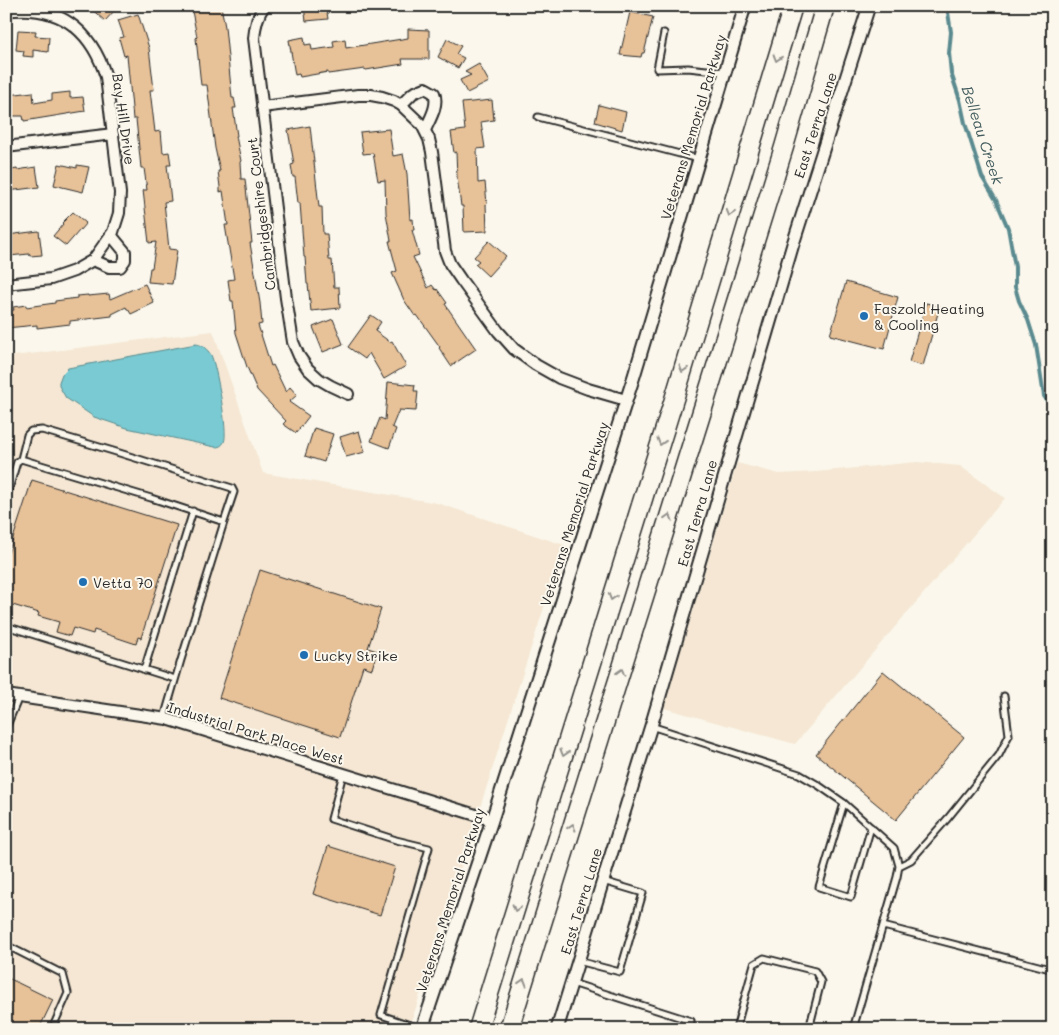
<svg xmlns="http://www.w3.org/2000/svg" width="1059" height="1035" font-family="Mali,sans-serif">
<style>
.built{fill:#f5e7d3}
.water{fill:#79cad2;stroke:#5a8a8f}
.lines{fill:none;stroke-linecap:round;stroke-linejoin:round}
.stream{stroke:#5a8a8f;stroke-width:4}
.building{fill:#e7c198;stroke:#2b2b2b}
.service-casing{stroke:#2b2b2b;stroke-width:9}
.minor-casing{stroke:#2b2b2b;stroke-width:14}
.tertiary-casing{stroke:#2b2b2b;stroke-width:15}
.motorway-casing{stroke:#2b2b2b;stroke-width:21}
.service{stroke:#fbf7ec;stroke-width:5}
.minor{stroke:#fbf7ec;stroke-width:10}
.tertiary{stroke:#fbf7ec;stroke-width:11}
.motorway{stroke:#fbf7ec;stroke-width:18}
.oneway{stroke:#93918c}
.poi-dot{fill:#1f6fb2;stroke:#fbf7ec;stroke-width:2}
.labels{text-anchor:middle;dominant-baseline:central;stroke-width:4;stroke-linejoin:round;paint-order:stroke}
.street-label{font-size:14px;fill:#2b2b2b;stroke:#fbf7ec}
.poi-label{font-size:14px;fill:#2b2b2b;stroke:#fbf7ec;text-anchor:start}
.water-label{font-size:15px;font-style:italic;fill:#425b5d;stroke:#fbf7ec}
</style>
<rect width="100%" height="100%" fill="#fbf7ec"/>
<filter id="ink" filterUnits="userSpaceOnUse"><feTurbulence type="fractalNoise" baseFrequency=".02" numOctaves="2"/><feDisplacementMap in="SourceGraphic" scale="10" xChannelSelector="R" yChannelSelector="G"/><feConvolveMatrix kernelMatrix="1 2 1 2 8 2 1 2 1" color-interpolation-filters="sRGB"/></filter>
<g filter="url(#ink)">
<path class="built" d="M 213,331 L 263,473 L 437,503 L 564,545 L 409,1029 L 6,1029 L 6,357 Z
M 917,462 L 960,466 L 1005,498 L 795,744 L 664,708 L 737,463 L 779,474 L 816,472 Z"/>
<path class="water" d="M 196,344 C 203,345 207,349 211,355 C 216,365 229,434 224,442 C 222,446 219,447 215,447 L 127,428 L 94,417 L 66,398 L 59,386 L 59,382 L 62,374 L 68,368 Z"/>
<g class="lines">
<path class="stream" d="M 947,6 L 951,32 L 949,53 L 951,73 L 960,100 L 965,123 L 982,177 L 996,200 L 1008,228 L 1015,267 L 1015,287 L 1019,301 L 1028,320 L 1036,345 L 1044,396 L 1053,409"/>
</g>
<path class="building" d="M 88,6 L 109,6 L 114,11 L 105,21 Z
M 216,6 L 221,6 L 225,27 L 232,98 L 234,98 L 236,108 L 233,108 L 237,136 L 236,136 L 241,161 L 240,162 L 241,179 L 245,179 L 252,243 L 250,243 L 260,303 L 262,324 L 258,325 L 271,366 L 273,365 L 286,392 L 290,387 L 297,395 L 289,402 L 309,416 L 296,433 L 283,424 L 286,421 L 257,390 L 247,367 L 236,333 L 233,301 L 231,301 L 228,280 L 234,279 L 225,225 L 228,225 L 223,191 L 220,192 L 220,187 L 218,171 L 220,171 L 215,148 L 207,85 L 201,85 L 196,38 L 197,37 L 192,11 Z
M 304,6 L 326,6 L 328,19 L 306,21 Z
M 630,12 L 653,17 L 644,53 L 642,53 L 641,57 L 620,55 Z
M 138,14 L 149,48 L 154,90 L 150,90 L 155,132 L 161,131 L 163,153 L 169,152 L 171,165 L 167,165 L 171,201 L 164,202 L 169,249 L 177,250 L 172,284 L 148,282 L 150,268 L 152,268 L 156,242 L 149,243 L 143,190 L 147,190 L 144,168 L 141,168 L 136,119 L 133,119 L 127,55 L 124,56 L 119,38 L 124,37 L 118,20 Z
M 408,29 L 429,30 L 429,59 L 402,59 L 403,64 L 366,70 L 365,69 L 328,74 L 328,72 L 300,77 L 299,74 L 295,75 L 289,40 L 304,37 L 305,45 L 311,44 L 312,50 L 334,47 L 333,41 L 345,39 L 346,48 L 408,38 Z
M 18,30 L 36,31 L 35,36 L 49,37 L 48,52 L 33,50 L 33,57 L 23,56 L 24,51 L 16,50 Z
M 447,39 L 461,46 L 456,54 L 464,58 L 458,68 L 438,57 Z
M 479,64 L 489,82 L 467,93 L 460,80 L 471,75 L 465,72 Z
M 33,92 L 34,103 L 52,100 L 52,94 L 70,92 L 70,98 L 83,97 L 85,111 L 24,121 L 23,116 L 10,116 L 8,95 Z
M 492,100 L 494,120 L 481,122 L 485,148 L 477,149 L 478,183 L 485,182 L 487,204 L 486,204 L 487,231 L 464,232 L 463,206 L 461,206 L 457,177 L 456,152 L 454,153 L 451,132 L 465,130 L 462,103 Z
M 599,105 L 626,112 L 622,130 L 595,122 Z
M 310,126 L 319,207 L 322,207 L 323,234 L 327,234 L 329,260 L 332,260 L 334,287 L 339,287 L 340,308 L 311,311 L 308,284 L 307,284 L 305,257 L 304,257 L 300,203 L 298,203 L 295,177 L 293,177 L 291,165 L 294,164 L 288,130 Z
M 389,129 L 393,156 L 403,154 L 407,174 L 410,220 L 413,219 L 414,230 L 412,230 L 419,255 L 413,257 L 428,288 L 432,285 L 436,290 L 437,289 L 447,303 L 445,304 L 476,349 L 451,366 L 439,348 L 440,347 L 417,315 L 415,316 L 404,300 L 392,273 L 397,271 L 389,241 L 391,241 L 386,213 L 385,180 L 378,181 L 373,153 L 363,154 L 360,132 Z
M 59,164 L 77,168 L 77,165 L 89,167 L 83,192 L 54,185 Z
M 36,167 L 39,187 L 8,191 L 6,171 L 17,169 L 17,170 Z
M 73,212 L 86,223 L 66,246 L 53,236 L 63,224 L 62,223 Z
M 39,231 L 42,255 L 30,256 L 29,254 L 9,256 L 7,235 Z
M 489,241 L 506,256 L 488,276 L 475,264 L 479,261 L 474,257 Z
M 846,282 L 898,297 L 884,349 L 830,335 Z
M 145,284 L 154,303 L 131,314 L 128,309 L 127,309 L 126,307 L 112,314 L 112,316 L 70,321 L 70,324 L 37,328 L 37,325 L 6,328 L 6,311 L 14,310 L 13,307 L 26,305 L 26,307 L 55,303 L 55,301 L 77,298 L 77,296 L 88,295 L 88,296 L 109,294 L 110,299 Z
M 926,303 L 940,306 L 923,366 L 909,362 Z
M 371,315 L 381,322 L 375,331 L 390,342 L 392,341 L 406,366 L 384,379 L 369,353 L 365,359 L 348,347 Z
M 333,319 L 343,344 L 323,352 L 313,327 Z
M 388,382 L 415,385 L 414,391 L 418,391 L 416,411 L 399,410 L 392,427 L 396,429 L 389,448 L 371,441 L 380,418 L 385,420 Z
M 314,428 L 333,434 L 324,462 L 305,456 Z
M 359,431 L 365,452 L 346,457 L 340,437 Z
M 32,480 L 177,525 L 141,638 L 138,637 L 136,644 L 94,630 L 93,634 L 73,628 L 70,636 L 56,632 L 59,622 L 38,616 L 39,613 L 6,603 L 6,560 Z
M 260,570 L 381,609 L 368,648 L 377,651 L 372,669 L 363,666 L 340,737 L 219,698 Z
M 883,671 L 964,737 L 896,820 L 816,754 Z
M 328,846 L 395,867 L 380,915 L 313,894 Z
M 6,977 L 53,1000 L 39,1029 L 6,1029 Z"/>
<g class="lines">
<defs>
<path id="service" d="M 664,33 L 657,69 L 688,68 L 725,72
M 538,117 L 699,159
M 21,459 L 27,435 L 31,431 L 42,430 L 113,451 L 232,488 L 234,492 L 224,522
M 6,499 L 17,462 L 21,459 L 151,498 L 224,522 L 181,660 L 164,718
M 6,626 L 175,679
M 144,670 L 193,511
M 651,726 L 799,774 L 818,785 L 844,803 L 894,848 L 899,866 L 897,877 L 853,1029
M 6,728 L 19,697
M 343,774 L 331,819 L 396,840 L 429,848 L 381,1015 L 407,1024 L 422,1028
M 844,803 L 819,887 L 851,897 L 871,827
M 899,866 L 911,860 L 948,818 L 999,755 L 1009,735 L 1004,696
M 883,926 L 1050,969 L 1053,968
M 6,945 L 63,974 L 68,993 L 52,1029
M 578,961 L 620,972 L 643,893 L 603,881
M 572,983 L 691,1021 L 689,1029
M 736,1029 L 754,964 L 764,958 L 815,971 L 821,982 L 809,1029"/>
<path id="minor" d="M 264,6 C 257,16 255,26 254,38 L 286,298 L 293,342 L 299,356 L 308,369 L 319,379 L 331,386 L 348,394
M 6,11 C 58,4 91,29 106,77 L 120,193 L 119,213 L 113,232 L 93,260 L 74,271 L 51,279 L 6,284
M 401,105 L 413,93 L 425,88 L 434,93 C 439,105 430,119 425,130
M 262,107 L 358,95 L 371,95 L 382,97 L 394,101 L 401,105 L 422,125 L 429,139 L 432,152 L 445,251 L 450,264 L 461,280 L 498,331 L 514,349 L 536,365 L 559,378 L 588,389 L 626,400
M 6,147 L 113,134
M 93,260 L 109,267 L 120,267 L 125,260 L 125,252 L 111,235
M 6,695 L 167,719 L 492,820"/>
<path id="tertiary" d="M 422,1029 L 492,820 L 634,376 L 745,6
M 557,1029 L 651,726 L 793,244 L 869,6"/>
<path id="motorway" d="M 478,1029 L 675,396 L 793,6
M 509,1029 L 733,312 L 784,147 L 825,6"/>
</defs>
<use href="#service" class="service-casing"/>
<use href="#minor" class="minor-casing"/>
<use href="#tertiary" class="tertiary-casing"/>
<use href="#motorway" class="motorway-casing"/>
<use href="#service" class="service"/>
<use href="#minor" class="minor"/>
<use href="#tertiary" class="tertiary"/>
<use href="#motorway" class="motorway"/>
</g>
<defs><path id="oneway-chevron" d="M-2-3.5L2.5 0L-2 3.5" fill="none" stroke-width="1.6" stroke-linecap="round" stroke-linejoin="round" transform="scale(1.25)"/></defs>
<g class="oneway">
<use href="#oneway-chevron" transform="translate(777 58) rotate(107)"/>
<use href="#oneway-chevron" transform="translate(730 213) rotate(107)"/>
<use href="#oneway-chevron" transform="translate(683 369) rotate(107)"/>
<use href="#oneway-chevron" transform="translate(661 442) rotate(107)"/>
<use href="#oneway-chevron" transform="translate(669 517) rotate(-73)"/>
<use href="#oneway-chevron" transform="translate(612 597) rotate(107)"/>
<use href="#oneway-chevron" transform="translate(621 672) rotate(-73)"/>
<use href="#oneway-chevron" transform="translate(564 753) rotate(107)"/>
<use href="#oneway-chevron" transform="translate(572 827) rotate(-73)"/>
<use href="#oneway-chevron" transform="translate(516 908) rotate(107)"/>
<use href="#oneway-chevron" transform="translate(523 982) rotate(-73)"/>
</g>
</g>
<g class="poi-dot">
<circle cx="864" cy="316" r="5"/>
<circle cx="83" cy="582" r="5"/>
<circle cx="304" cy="655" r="5"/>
</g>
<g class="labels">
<g class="street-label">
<text transform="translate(124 119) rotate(82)">Bay Hill Drive</text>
<text transform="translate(815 125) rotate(-72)">East Terra Lane</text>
<text transform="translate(693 127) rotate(-73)">Veterans Memorial Parkway</text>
<text transform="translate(261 214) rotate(-97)">Cambridgeshire Court</text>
<text transform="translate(697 513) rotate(-74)">East Terra Lane</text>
<text transform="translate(574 514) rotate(-72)">Veterans Memorial Parkway</text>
<text transform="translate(256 733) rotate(17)">Industrial Park Place West</text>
<text transform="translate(450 900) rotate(-72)">Veterans Memorial Parkway</text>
<text transform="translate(581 901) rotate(-73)">East Terra Lane</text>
</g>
<g class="poi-label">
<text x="874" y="308">Faszold Heating<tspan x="874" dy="16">&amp; Cooling</tspan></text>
<text x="93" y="582">Vetta 70</text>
<text x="314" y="655">Lucky Strike</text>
</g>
<g class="water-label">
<text transform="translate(983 135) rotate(72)">Belleau Creek</text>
</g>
</g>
<rect width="1059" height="1035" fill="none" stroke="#fbf7ec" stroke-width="25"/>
<rect x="12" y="12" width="1034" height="1010" fill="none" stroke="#2b2b2b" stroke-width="2" filter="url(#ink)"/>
</svg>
